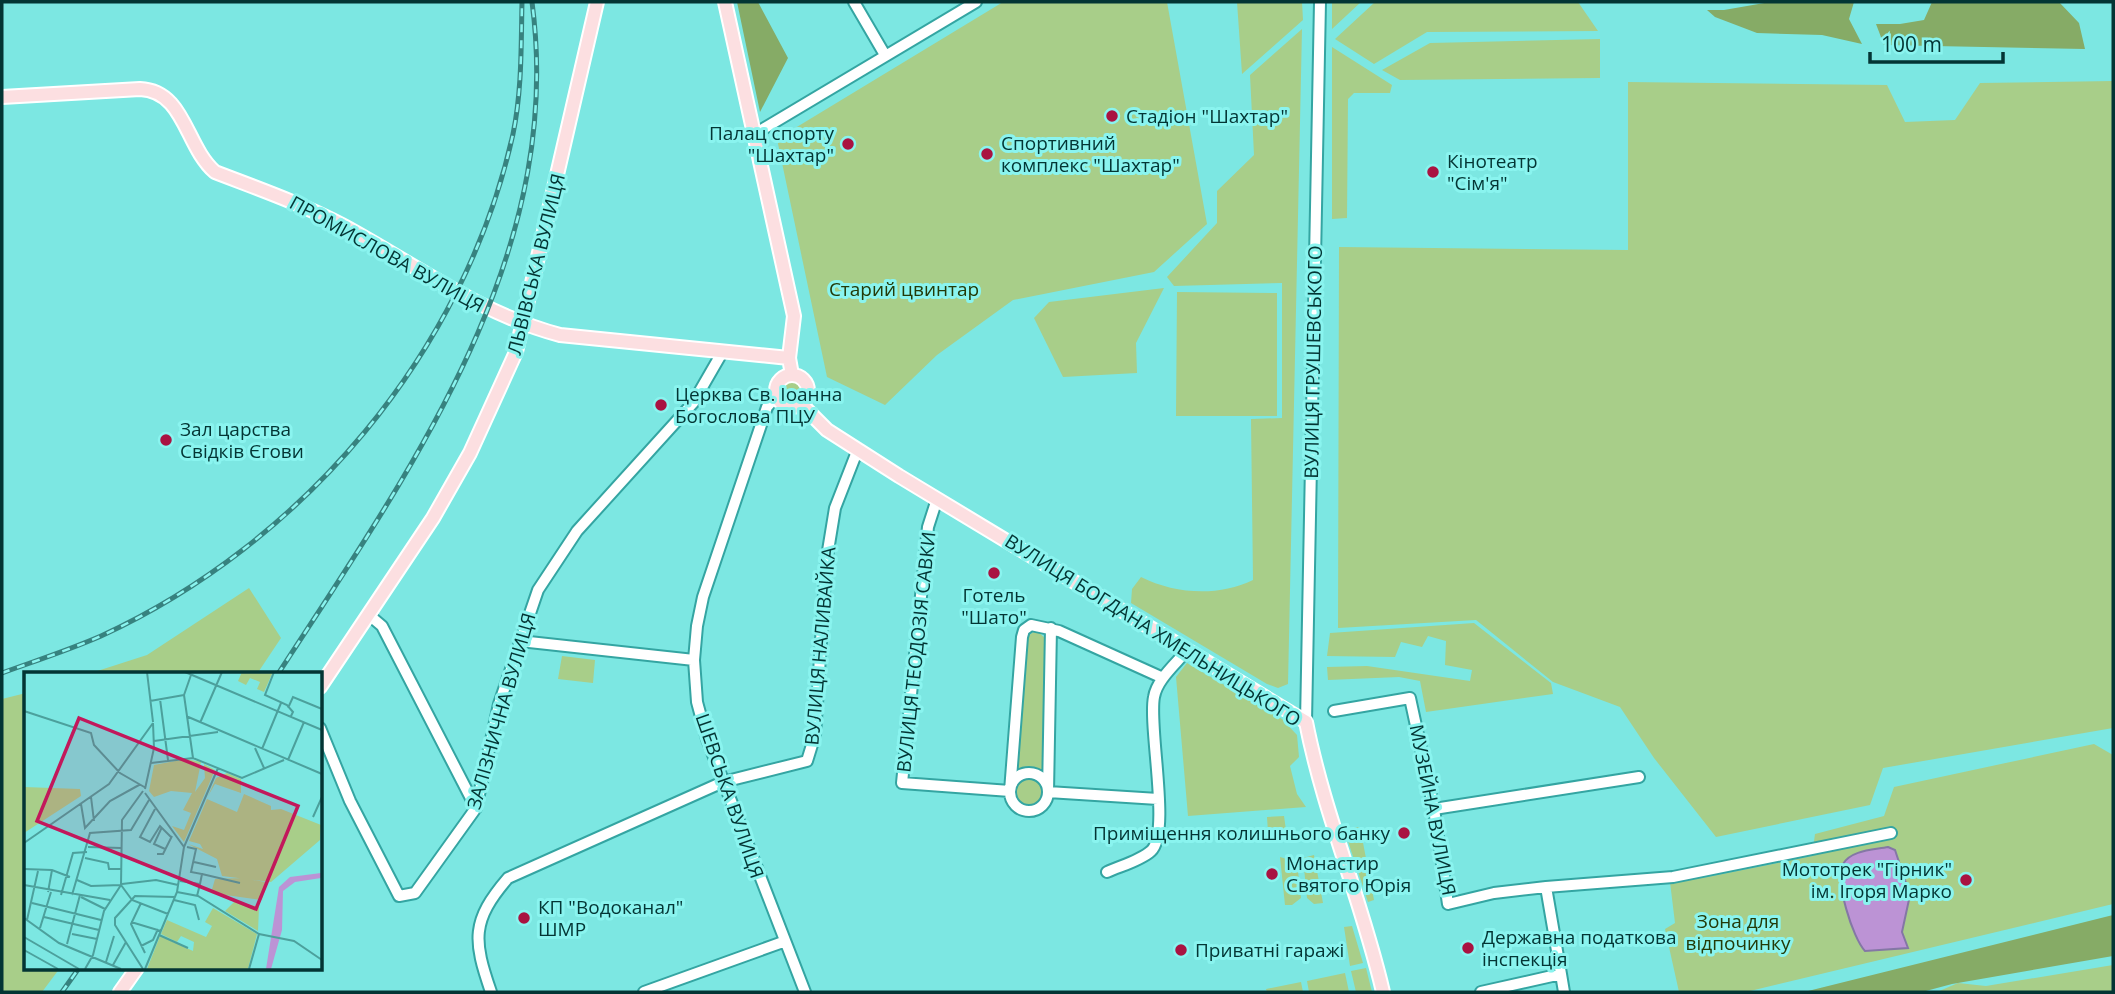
<svg xmlns="http://www.w3.org/2000/svg" width="2115" height="994" font-family="'Open Sans',sans-serif">
<style>
.green{fill:#a8ce89}
.forest{fill:#86ab66}
.water{fill:#bc93d5;stroke:#8477a5;stroke-width:2}
.lines{fill:none;stroke-linecap:round;stroke-linejoin:round}
.minor-casing{stroke:#34a5a2;stroke-width:14}
.major-casing{stroke:#fff;stroke-width:16}
.minor{stroke:#fff;stroke-width:10}
.major{stroke:#fcdfe1;stroke-width:12}
.rail-casing{stroke:#37827f;stroke-width:5}
.rail{stroke:#8af4ef;stroke-width:2.5;stroke-dasharray:8;stroke-linecap:butt}
.poi-dot{fill:#a91341;stroke:#8af4ef;stroke-width:2.5}
.labels{text-anchor:middle;dominant-baseline:central;stroke-width:6;stroke-linejoin:round;paint-order:stroke}
.poi-label{font-size:19px;fill:#033534;stroke:#8af4ef;text-anchor:start}
.street-label{font-size:19px;fill:#033534;stroke:#8af4ef}
.park-label{font-size:19px;fill:#233a08;stroke:#8af4ef}
.inset-road{fill:none;stroke:#4ca09c;stroke-width:2}
.view{fill:#c2185b;fill-opacity:0.15;stroke:#c2185b;stroke-width:3.5}
.inset-edge{fill:none;stroke:#033534;stroke-width:3.5}
</style>
<rect width="100%" height="100%" fill="#7ce7e2"/>
<path class="green" d="M 1003,2 L 1167,2 L 1207,224 L 1154,272 L 1013,300 L 937,355 L 885,405 L 827,377 L 777,139 Z
M 1237,2 L 1302,2 L 1303,20 L 1242,74 Z
M 1332,2 L 1361,2 L 1332,29 Z
M 1375,2 L 1578,2 L 1598,31 L 1427,32 L 1374,64 L 1335,39 Z
M 1302,29 L 1288,684 L 1278,688 L 1267,684 L 1131,603 L 1132,589 L 1141,577 C 1175,594 1218,597 1253,580 L 1251,419 L 1282,418 L 1282,283 L 1174,286 L 1167,277 L 1217,223 L 1217,191 L 1254,155 L 1250,75 Z
M 1600,39 L 1600,78 L 1400,80 L 1382,70 L 1430,43 Z
M 1332,47 L 1392,85 L 1390,93 L 1354,93 L 1348,99 L 1347,218 L 1332,219 Z
M 2113,81 L 2113,728 L 1883,768 L 1870,805 L 1716,837 L 1654,758 L 1620,707 L 1553,682 L 1476,620 L 1338,628 L 1339,247 L 1628,250 L 1628,82 L 1887,85 L 1905,122 L 1955,120 L 1980,83 Z
M 1164,288 L 1136,343 L 1137,373 L 1063,377 L 1034,318 L 1049,302 Z
M 1177,292 L 1277,293 L 1277,416 L 1176,416 Z
M782 391a10 10 0 1 1 20 0a10 10 0 1 1-20 0Z
M 249,588 L 281,638 L 257,674 L 88,674 L 147,655 Z
M 1474,623 L 1551,683 L 1553,694 L 1426,712 L 1420,681 L 1399,677 L 1328,680 L 1327,667 L 1367,666 L 1470,681 L 1472,670 L 1445,665 L 1446,641 L 1428,636 L 1422,647 L 1401,642 L 1395,657 L 1327,656 L 1330,633 Z
M 1036,630 L 1046,639 L 1045,768 L 1041,772 L 1018,771 L 1015,767 L 1024,639 Z
M 562,656 L 595,660 L 593,683 L 558,679 Z
M 1187,663 L 1282,719 L 1297,735 L 1299,757 L 1290,766 L 1297,794 L 1306,807 L 1188,816 L 1176,677 Z
M 26,693 L 26,968 L 60,968 L 42,992 L 2,992 L 2,699 Z
M 2094,744 L 2113,755 L 2113,904 L 1746,992 L 1679,992 L 1665,929 L 1675,923 L 1670,882 L 1685,880 L 1701,872 L 1702,878 L 1812,856 L 1815,834 L 1884,816 L 1894,787 Z
M1016 792a13 13 0 1 1 26 0a13 13 0 1 1-26 0Z
M 1284,816 L 1286,830 L 1268,832 L 1267,817 Z
M 1360,827 L 1374,900 L 1368,902 L 1344,829 Z
M 1314,855 L 1323,903 L 1314,904 L 1307,898 L 1303,858 Z
M 1280,857 L 1297,862 L 1301,898 L 1292,905 L 1285,905 Z
M 1352,926 L 1363,963 L 1350,966 L 1344,927 Z
M 2113,965 L 2113,992 L 1937,992 L 1958,983 L 1986,986 Z
M 1366,968 L 1372,992 L 1356,992 L 1351,971 Z
M 1345,973 L 1349,992 L 1309,992 L 1307,981 Z
M 1301,982 L 1303,992 L 1267,992 L 1266,989 Z"/>
<path class="forest" d="M 737,2 L 758,2 L 788,58 L 760,112 Z
M 1770,2 L 1854,2 L 1849,19 L 1862,44 L 1822,35 L 1757,33 L 1715,17 L 1707,10 L 1724,10 Z
M 1932,2 L 2059,2 L 2079,23 L 2085,49 L 1884,45 L 1876,24 L 1900,24 L 1924,20 Z
M 2113,915 L 2113,956 L 1952,984 L 1922,992 L 1804,992 Z"/>
<path class="water" d="M 1888,847 L 1895,850 L 1910,895 L 1902,932 L 1908,948 L 1865,951 C 1853,939 1834,879 1843,864 C 1851,850 1873,850 1888,847 Z"/>
<g class="lines">
<defs>
<path id="minor" d="M 854,2 L 885,55
M 753,135 L 976,2
M 776,397 L 767,407 L 703,597 L 697,626 L 694,660 L 697,702 L 707,739 L 805,992
M 937,499 L 928,527 L 902,783 L 1010,791 L 1022,637 L 1024,630 L 1031,625 L 1059,631 L 1163,678
M 369,615 L 382,626 L 476,808
M 1051,628 L 1048,792 L 1158,799
M 520,641 L 694,660
M 1334,711 L 1410,698 L 1434,809 L 1448,904 L 1494,893 L 1546,887 L 1561,974
M 1306,722 L 1320,2
M 320,728 L 350,801 L 399,896 L 415,893 L 476,808 L 499,704 L 538,590 L 577,531 L 693,403 L 723,351
M1010 792a19 19 0 1 1 38 0a19 19 0 1 1-38 0Z
M 1434,809 L 1639,777
M 1107,872 C 1120,866 1140,861 1151,851 C 1171,833 1148,727 1154,697 C 1157,679 1177,663 1188,649
M 1546,887 L 1673,877 L 1891,833
M 491,992 C 473,940 471,921 508,878 L 723,782 L 807,761 L 815,735 L 826,563 L 835,508 L 858,449
M 644,992 L 783,942
M 1481,992 L 1561,974 L 1564,992"/>
<path id="major" d="M 725,2 L 794,316 L 789,358 L 792,375
M 2,97 L 140,89 C 185,91 185,146 215,172 C 259,189 302,204 344,226 C 416,265 480,314 560,335 L 789,358
M776 391a16 16 0 1 1 32 0a16 16 0 1 1-32 0Z
M 802,405 L 827,430 L 899,476 L 1306,722 C 1324,814 1362,901 1383,992
M 320,687 L 433,518 L 470,453 L 516,352 L 597,2
M 120,992 L 137,968"/>
</defs>
<use href="#minor" class="minor-casing"/>
<use href="#major" class="major-casing"/>
<use href="#minor" class="minor"/>
<use href="#major" class="major"/>
<defs>
<path id="rail" d="M 2,673 C 35,661 69,650 101,636 C 303,543 465,352 513,134 C 522,91 521,46 522,2
M 278,674 C 409,472 566,256 532,2
M 62,992 L 79,968"/>
</defs>
<use href="#rail" class="rail-casing"/>
<use href="#rail" class="rail"/>
</g>
<g class="poi-dot">
<circle cx="1112" cy="116" r="7"/>
<circle cx="848" cy="144" r="7"/>
<circle cx="987" cy="154" r="7"/>
<circle cx="1433" cy="172" r="7"/>
<circle cx="661" cy="405" r="7"/>
<circle cx="166" cy="440" r="7"/>
<circle cx="994" cy="573" r="7"/>
<circle cx="1404" cy="833" r="7"/>
<circle cx="1272" cy="874" r="7"/>
<circle cx="1966" cy="880" r="7"/>
<circle cx="524" cy="918" r="7"/>
<circle cx="1468" cy="948" r="7"/>
<circle cx="1181" cy="950" r="7"/>
</g>
<g class="labels">
<g class="poi-label">
<text x="1126" y="116">Стадіон "Шахтар"</text>
<text x="834" y="133" text-anchor="end">Палац спорту<tspan x="834" dy="22">"Шахтар"</tspan></text>
<text x="1001" y="143">Спортивний<tspan x="1001" dy="22">комплекс "Шахтар"</tspan></text>
<text x="1447" y="161">Кінотеатр<tspan x="1447" dy="22">"Сім'я"</tspan></text>
<text x="675" y="394">Церква Св. Іоанна<tspan x="675" dy="22">Богослова ПЦУ</tspan></text>
<text x="180" y="429">Зал царства<tspan x="180" dy="22">Свідків Єгови</tspan></text>
<text x="994" y="595" text-anchor="middle">Готель<tspan x="994" dy="22">"Шато"</tspan></text>
<text x="1390" y="833" text-anchor="end">Приміщення колишнього банку</text>
<text x="1286" y="863">Монастир<tspan x="1286" dy="22">Святого Юрія</tspan></text>
<text x="1952" y="869" text-anchor="end">Мототрек "Гірник"<tspan x="1952" dy="22">ім. Ігоря Марко</tspan></text>
<text x="538" y="907">КП "Водоканал"<tspan x="538" dy="22">ШМР</tspan></text>
<text x="1482" y="937">Державна податкова<tspan x="1482" dy="22">інспекція</tspan></text>
<text x="1195" y="950">Приватні гаражі</text>
</g>
<g class="street-label">
<text transform="translate(387 254) rotate(29)">ПРОМИСЛОВА ВУЛИЦЯ</text>
<text transform="translate(536 264) rotate(-76)">ЛЬВІВСЬКА ВУЛИЦЯ</text>
<text transform="translate(1313 362) rotate(-89)">ВУЛИЦЯ ГРУШЕВСЬКОГО</text>
<text transform="translate(1153 630) rotate(32)">ВУЛИЦЯ БОГДАНА ХМЕЛЬНИЦЬКОГО</text>
<text transform="translate(820 646) rotate(-85)">ВУЛИЦЯ НАЛИВАЙКА</text>
<text transform="translate(916 652) rotate(-84)">ВУЛИЦЯ ТЕОДОЗІЯ САВКИ</text>
<text transform="translate(501 711) rotate(-74)">ЗАЛІЗНИЧНА ВУЛИЦЯ</text>
<text transform="translate(730 796) rotate(71)">ШЕВСЬКА ВУЛИЦЯ</text>
<text transform="translate(1433 810) rotate(79)">МУЗЕЙНА ВУЛИЦЯ</text>
</g>
<g class="park-label">
<text x="904" y="289">Старий цвинтар</text>
<text x="1738" y="921">Зона для<tspan x="1738" dy="22">відпочинку</tspan></text>
</g>
</g>
<g transform="translate(24 672)">
<rect width="298" height="298" fill="#7ce7e2"/>
<path d="M 218,0 L 249,0 L 240,20 L 233,17 L 236,10 L 226,6 L 222,13 L 214,9 ZM 162,87 L 177,90 L 171,120 L 181,106 L 180,92 L 191,98 L 160,170 L 148,154 L 160,158 L 167,141 L 159,138 L 168,121 L 147,119 L 130,125 L 125,119 L 130,93 ZM 203,101 L 217,107 L 217,121 L 191,112 L 184,124 L 192,106 ZM 0,115 L 56,117 L 57,124 L 0,161 ZM 220,122 L 247,134 L 247,138 L 257,137 L 297,153 L 296,168 L 247,210 L 198,204 L 193,187 L 164,172 L 179,177 L 176,172 L 165,169 L 183,127 L 213,140 ZM 218,206 L 241,210 L 238,228 L 187,221 L 191,207 ZM 211,229 L 235,235 L 234,259 L 201,239 ZM 189,236 L 233,262 L 224,297 L 123,297 L 136,264 L 169,279 L 170,270 L 157,264 L 153,270 L 137,262 L 143,248 L 182,265 L 188,254 L 181,250 Z" fill="#a8ce89"/>
<path d="M 297,201 L 297,206 L 271,210 L 259,219 L 258,258 L 247,297 L 242,297 L 255,215 L 266,205 Z" fill="#bc93d5"/>
<path class="inset-road" d="M 123,0 L 129,50M 161,0 L 298,58M 250,0 L 241,23 L 263,33 L 269,40 L 267,44M 167,3 L 160,23 L 169,86M 136,27 L 144,88M 126,29 L 160,23M 264,36 L 269,25 L 298,37M 0,39 L 67,61 L 70,73 L 96,101 L 122,116M 162,44 L 298,102M 176,51 L 198,0M 130,69 L 194,60M 231,76 L 240,96M 238,77 L 257,31M 264,88 L 280,50M 127,91 L 169,86 L 218,106 L 260,88M 121,117 L 130,76 L 129,51M 67,125 L 70,149M 57,132 L 61,156 L 86,129 L 115,113M 131,137 L 116,165 L 126,170 L 136,154 L 147,165M 289,145 L 298,125M 138,155 L 130,172 L 141,177M 0,171 L 85,112 L 129,51M 64,175 L 97,176M 160,175 L 194,96M 163,175 L 172,177 L 167,200 L 178,202 L 176,212M 133,182 L 139,182 L 148,164M 61,186 L 84,191 L 85,197 L 97,197M 170,190 L 192,195M 0,197 L 28,198 L 46,205M 178,202 L 216,211M 53,208 L 67,214 L 97,213M 156,209 L 176,212 L 173,224M 98,212 L 132,208 L 154,213M 0,213 L 86,228M 97,213 L 98,148 L 119,119M 97,213 L 108,228 L 144,242M 24,220 L 28,198M 153,220 L 174,224 L 235,262 L 270,269 L 298,288M 37,223 L 49,181 L 63,180M 48,223 L 66,161 L 107,158 L 125,128M 57,225 L 81,237M 150,228 L 171,233 L 175,248M 8,231 L 77,248M 117,231 L 107,252 L 121,281M 20,245 L 75,258M 0,246 L 35,271 L 97,297M 3,248 L 14,199M 107,250 L 137,259M 16,256 L 27,220M 48,262 L 73,267M 135,263 L 164,276M 0,265 L 55,297M 43,272 L 56,223M 117,274 L 129,268 L 134,257M 0,278 L 34,297M 82,290 L 90,264M 89,293 L 102,270M 61,297 L 69,283 L 80,239 L 97,213M 119,297 L 91,253 L 91,246 L 111,224 L 151,225M 121,297 L 153,220 L 160,175 L 121,121M 225,297 L 235,262"/>
<path class="view" d="M 55,46 L 274,134 L 232,237 L 13,149 Z"/>
<rect width="298" height="298" class="inset-edge"/>
</g>
<rect width="2115" height="994" fill="none" stroke="#033534" stroke-width="7"/>
<path d="M1870 52v10h133v-10" fill="none" stroke="#033534" stroke-width="3.5"/>
<text x="1881" y="52" font-size="21" fill="#033534" stroke="#8af4ef" stroke-width="5" paint-order="stroke">100 m</text>
</svg>
